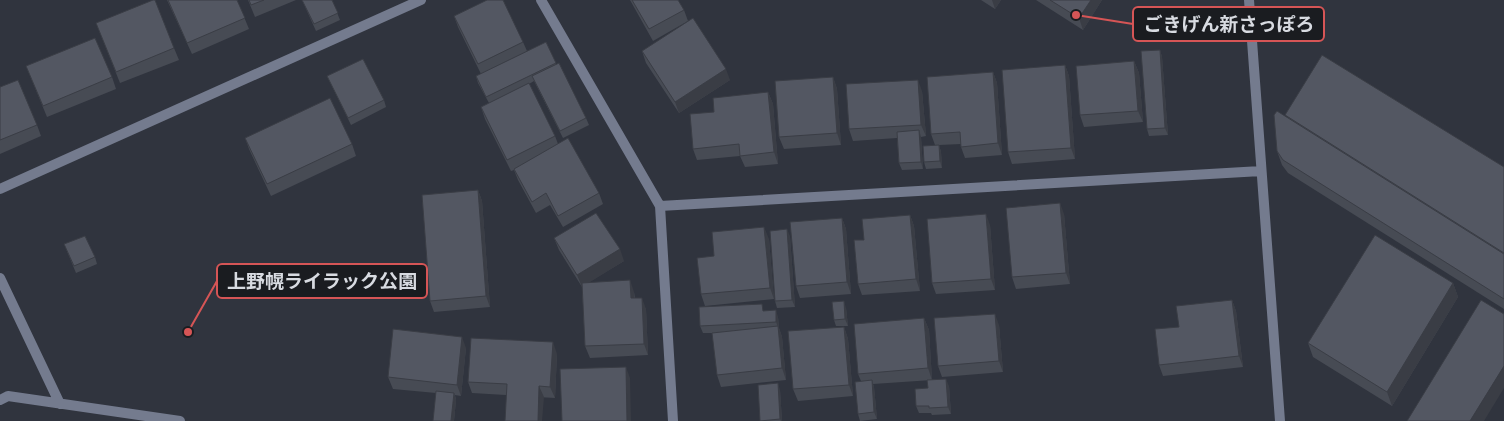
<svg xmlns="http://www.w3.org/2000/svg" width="1504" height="421" font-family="Roboto,'Noto Sans JP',sans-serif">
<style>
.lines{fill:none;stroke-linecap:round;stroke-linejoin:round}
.minor{stroke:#747b8e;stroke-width:10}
.wall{fill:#474b54}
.shaded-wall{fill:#3a3d45}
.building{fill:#535762;stroke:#3a3d45}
.leader{fill:none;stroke:#d65556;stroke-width:2}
.callout-dot{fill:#d65556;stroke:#1a1c20;stroke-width:2}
.callout{fill:#1a1c20;stroke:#d65556;stroke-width:2}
.callout-label{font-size:19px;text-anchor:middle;font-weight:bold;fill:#d8dbe1}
</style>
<rect width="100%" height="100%" fill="#30343e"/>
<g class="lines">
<path class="minor" d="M 541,0 L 660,206 L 673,421
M 1249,0 L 1280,421
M 0,189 L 421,0
M 660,206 L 1261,171
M 0,278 L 60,404
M 0,400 L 8,396 L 180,421"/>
</g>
<path class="wall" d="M 167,0 L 237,0 L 249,29 L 192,54 Z
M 248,0 L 296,0 L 255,17 Z
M 302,0 L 332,0 L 340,20 L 316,31 Z
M 630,0 L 678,0 L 684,10 L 688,21 L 653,41 Z
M 981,0 L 1001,0 L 995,9 Z
M 1036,0 L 1102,0 L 1083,30 Z
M 454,16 L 523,42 L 527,51 L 546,42 L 556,64 L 586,118 L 589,125 L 563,138 L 534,81 L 529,84 L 555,136 L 558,144 L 599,193 L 603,204 L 563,227 L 550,205 L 536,213 L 518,180 L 514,170 L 511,171 L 485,119 L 481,107 L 489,103 L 478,83 L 476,76 L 481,74 L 458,27 Z
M 96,23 L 174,48 L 179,60 L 120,83 Z
M 1160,50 L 1162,57 L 1168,135 L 1149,136 L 1147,129 Z
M 642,51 L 730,80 L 679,113 L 646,63 Z
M 1134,61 L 1139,73 L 1143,122 L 1084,127 L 1080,115 Z
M 1065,65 L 1069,76 L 1075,159 L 1012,164 L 1008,152 Z
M 26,66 L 112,77 L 116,89 L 47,117 Z
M 993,72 L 997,83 L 1002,155 L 965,158 L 961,147 L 961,144 L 939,145 L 941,152 L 942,168 L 926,169 L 924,162 L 935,145 L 931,134 Z
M 327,76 L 384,100 L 386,107 L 351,125 L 330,82 Z
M 833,77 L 837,89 L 841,145 L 784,149 L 779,137 Z
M 0,87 L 37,125 L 41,136 L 0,154 Z
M 922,91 L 926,136 L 921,137 L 923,169 L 902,170 L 899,163 L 897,138 L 853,141 L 849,129 Z
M 768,92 L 773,104 L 778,164 L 745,167 L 740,156 L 697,160 L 693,149 L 714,112 Z
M 1286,117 L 1504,167 L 1504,309 L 1288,173 L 1282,165 L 1277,151 Z
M 245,138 L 352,144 L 356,156 L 271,196 L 249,149 Z
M 478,190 L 482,201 L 490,307 L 434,312 L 430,301 Z
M 1064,214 L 1070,284 L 1016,289 L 1012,277 Z
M 910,215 L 914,226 L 920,291 L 862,295 L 858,284 L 864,240 Z
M 842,218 L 846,229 L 851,294 L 800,298 L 796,286 Z
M 990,225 L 995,290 L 936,294 L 932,283 Z
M 790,236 L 795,307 L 777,308 L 775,301 Z
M 554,238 L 624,261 L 589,282 L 634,292 L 635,298 L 646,309 L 648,355 L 590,358 L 585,346 L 582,286 L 582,287 L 559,250 Z
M 769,239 L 774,299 L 705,306 L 701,294 L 714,256 Z
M 64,244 L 95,257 L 97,264 L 76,273 Z
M 1453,283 L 1458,297 L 1392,406 L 1313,357 L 1308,343 Z
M 1232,300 L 1236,311 L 1243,367 L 1163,376 L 1159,365 L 1179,327 Z
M 846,308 L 848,326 L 836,326 L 834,320 Z
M 765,311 L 778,317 L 779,328 L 782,337 L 786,380 L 721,387 L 717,375 L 714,333 L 703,333 L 700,326 Z
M 924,318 L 929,330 L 932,380 L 873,384 L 874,387 L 877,419 L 860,421 L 858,414 L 861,381 L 858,374 Z
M 999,325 L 1003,372 L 942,377 L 938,366 Z
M 844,327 L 848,339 L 853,396 L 798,401 L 793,389 Z
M 466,348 L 461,396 L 455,395 L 456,400 L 454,421 L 433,421 L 436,393 L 393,389 L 388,377 Z
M 557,354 L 555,398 L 472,393 L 468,382 Z
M 949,386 L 951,414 L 932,415 L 931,413 L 919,413 L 916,406 Z
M 780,390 L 782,421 L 760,421 Z"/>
<path class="shaded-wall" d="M 992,0 L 1001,0 L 995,9 Z
M 1091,0 L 1102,0 L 1083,30 L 1079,18 Z
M 1160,50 L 1162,57 L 1168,135 L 1165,128 Z
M 1134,61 L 1139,73 L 1143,122 L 1138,111 Z
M 1065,65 L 1069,76 L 1075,159 L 1071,148 Z
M 726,69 L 730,80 L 679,113 L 675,102 Z
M 993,72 L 997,83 L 1002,155 L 998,143 Z
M 833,77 L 837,89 L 841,145 L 837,133 Z
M 918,80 L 922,91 L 926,136 L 921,125 Z
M 768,92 L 773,104 L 778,164 L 774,152 Z
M 919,130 L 921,137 L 923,169 L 921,162 Z
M 939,145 L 941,152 L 942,168 L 940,161 Z
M 478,190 L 482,201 L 490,307 L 486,296 Z
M 1060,203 L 1064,214 L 1070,284 L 1066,273 Z
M 986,214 L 990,225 L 995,290 L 991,279 Z
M 910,215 L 914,226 L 920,291 L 916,279 Z
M 842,218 L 846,229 L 851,294 L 847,282 Z
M 764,227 L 769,239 L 774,299 L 770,288 Z
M 787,229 L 790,236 L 795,307 L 792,300 Z
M 620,249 L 624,261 L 582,287 L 577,275 Z
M 630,280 L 634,292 L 635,309 L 631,298 Z
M 1453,283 L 1458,297 L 1392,406 L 1387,392 Z
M 642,298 L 646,309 L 648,355 L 644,344 Z
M 1232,300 L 1236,311 L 1243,367 L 1239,356 Z
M 844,301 L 846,308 L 848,326 L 845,319 Z
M 776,310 L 778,317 L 779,328 L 782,337 L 786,380 L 782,368 L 778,327 L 776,322 Z
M 995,314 L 999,325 L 1003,372 L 999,361 Z
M 924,318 L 929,330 L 932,380 L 928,368 Z
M 844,327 L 848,339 L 853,396 L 849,385 Z
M 462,337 L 466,348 L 461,396 L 457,385 Z
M 553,342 L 557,354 L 555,398 L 550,387 Z
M 1504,366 L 1504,388 L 1484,421 L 1470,421 Z
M 626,367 L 630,378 L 631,421 L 627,421 Z
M 946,379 L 949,386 L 951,414 L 948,407 Z
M 872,380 L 874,387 L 877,419 L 874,412 Z
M 778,383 L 780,390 L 782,421 L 781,421 L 780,419 Z
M 539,386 L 544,397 L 542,421 L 538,421 Z
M 454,393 L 456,400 L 454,421 L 451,421 Z"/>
<path class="building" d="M 153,0 L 155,0 L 174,48 L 116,72 L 96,23 Z
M 168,0 L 237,0 L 245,18 L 187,43 Z
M 249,0 L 264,0 L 251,5 Z
M 302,0 L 332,0 L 338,13 L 314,24 Z
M 487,0 L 503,0 L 523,42 L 478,64 L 454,16 Z
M 632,0 L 678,0 L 684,10 L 649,29 Z
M 1050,0 L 1091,0 L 1079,18 Z
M 693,18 L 726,69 L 675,102 L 642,51 Z
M 95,38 L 112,77 L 43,106 L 26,66 Z
M 546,42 L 556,63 L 486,97 L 476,76 Z
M 1160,50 L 1165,128 L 1147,129 L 1141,51 Z
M 1322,55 L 1504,167 L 1504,253 L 1285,115 Z
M 363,59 L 384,100 L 348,118 L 327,76 Z
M 1134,61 L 1138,111 L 1080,115 L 1076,66 Z
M 559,63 L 586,118 L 560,131 L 532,76 Z
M 1065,65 L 1071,148 L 1008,152 L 1002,70 Z
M 993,72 L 998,143 L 961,147 L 960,132 L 931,134 L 927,77 Z
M 833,77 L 837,133 L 779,137 L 775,81 Z
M 18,80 L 37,125 L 0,140 L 0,87 Z
M 918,80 L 921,125 L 849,129 L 846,84 Z
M 529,83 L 555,136 L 507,160 L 481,107 Z
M 768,92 L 774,152 L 740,156 L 739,144 L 693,149 L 690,114 L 714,112 L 713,98 Z
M 330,98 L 352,144 L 267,184 L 245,138 Z
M 1277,111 L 1504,254 L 1504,299 L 1283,160 L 1277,151 L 1274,115 Z
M 919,130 L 921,162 L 899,163 L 897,132 Z
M 568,138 L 599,193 L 558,216 L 546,193 L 532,202 L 514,169 Z
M 939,145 L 940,161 L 924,162 L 923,146 Z
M 478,190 L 486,296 L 430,301 L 422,195 Z
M 1060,203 L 1066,273 L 1012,277 L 1006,208 Z
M 596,213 L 620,249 L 577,275 L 554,238 Z
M 986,214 L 991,279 L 932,283 L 927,219 Z
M 910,215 L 916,279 L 858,284 L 854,240 L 864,240 L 862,219 Z
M 842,218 L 847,282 L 796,286 L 790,222 Z
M 764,227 L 770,288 L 701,294 L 697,258 L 714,256 L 712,232 Z
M 787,229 L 792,300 L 775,301 L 770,231 Z
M 1375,235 L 1453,283 L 1387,392 L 1308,343 Z
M 85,236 L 95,257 L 74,266 L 64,244 Z
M 630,280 L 631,298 L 642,298 L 644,344 L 585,346 L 582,283 Z
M 1232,300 L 1239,356 L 1159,365 L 1155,329 L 1179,327 L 1176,306 Z
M 1481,300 L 1504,314 L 1504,366 L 1470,421 L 1407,421 Z
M 844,301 L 845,319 L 834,320 L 832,302 Z
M 762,304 L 763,311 L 776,310 L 776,322 L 700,326 L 699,307 Z
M 995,314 L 999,361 L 938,366 L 934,318 Z
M 924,318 L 928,368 L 858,374 L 854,324 Z
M 778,326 L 782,368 L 717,375 L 712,333 Z
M 844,327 L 849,385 L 793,389 L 788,331 Z
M 393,329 L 462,337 L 457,385 L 388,377 Z
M 471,338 L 553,342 L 550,387 L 539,386 L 538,421 L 505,421 L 507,384 L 468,382 Z
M 626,367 L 627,421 L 562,421 L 560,369 Z
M 946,379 L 948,407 L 929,408 L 929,406 L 916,406 L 915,389 L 928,388 L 927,380 Z
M 872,380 L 874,412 L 858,414 L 855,382 Z
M 778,383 L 780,419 L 760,421 L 758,385 Z
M 436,391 L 454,393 L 451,421 L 433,421 Z"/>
<path class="leader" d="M1076 15L1133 24M188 332L217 281"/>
<g class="callout-dot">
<circle cx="1076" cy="15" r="5"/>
<circle cx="188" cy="332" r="5"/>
</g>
<g class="callout">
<rect x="1133" y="7" width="191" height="34" rx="5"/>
<rect x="217" y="264" width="210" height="34" rx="5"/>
</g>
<g class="callout-label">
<text x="1229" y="31">ごきげん新さっぽろ</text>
<text x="322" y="288">上野幌ライラック公園</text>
</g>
</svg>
